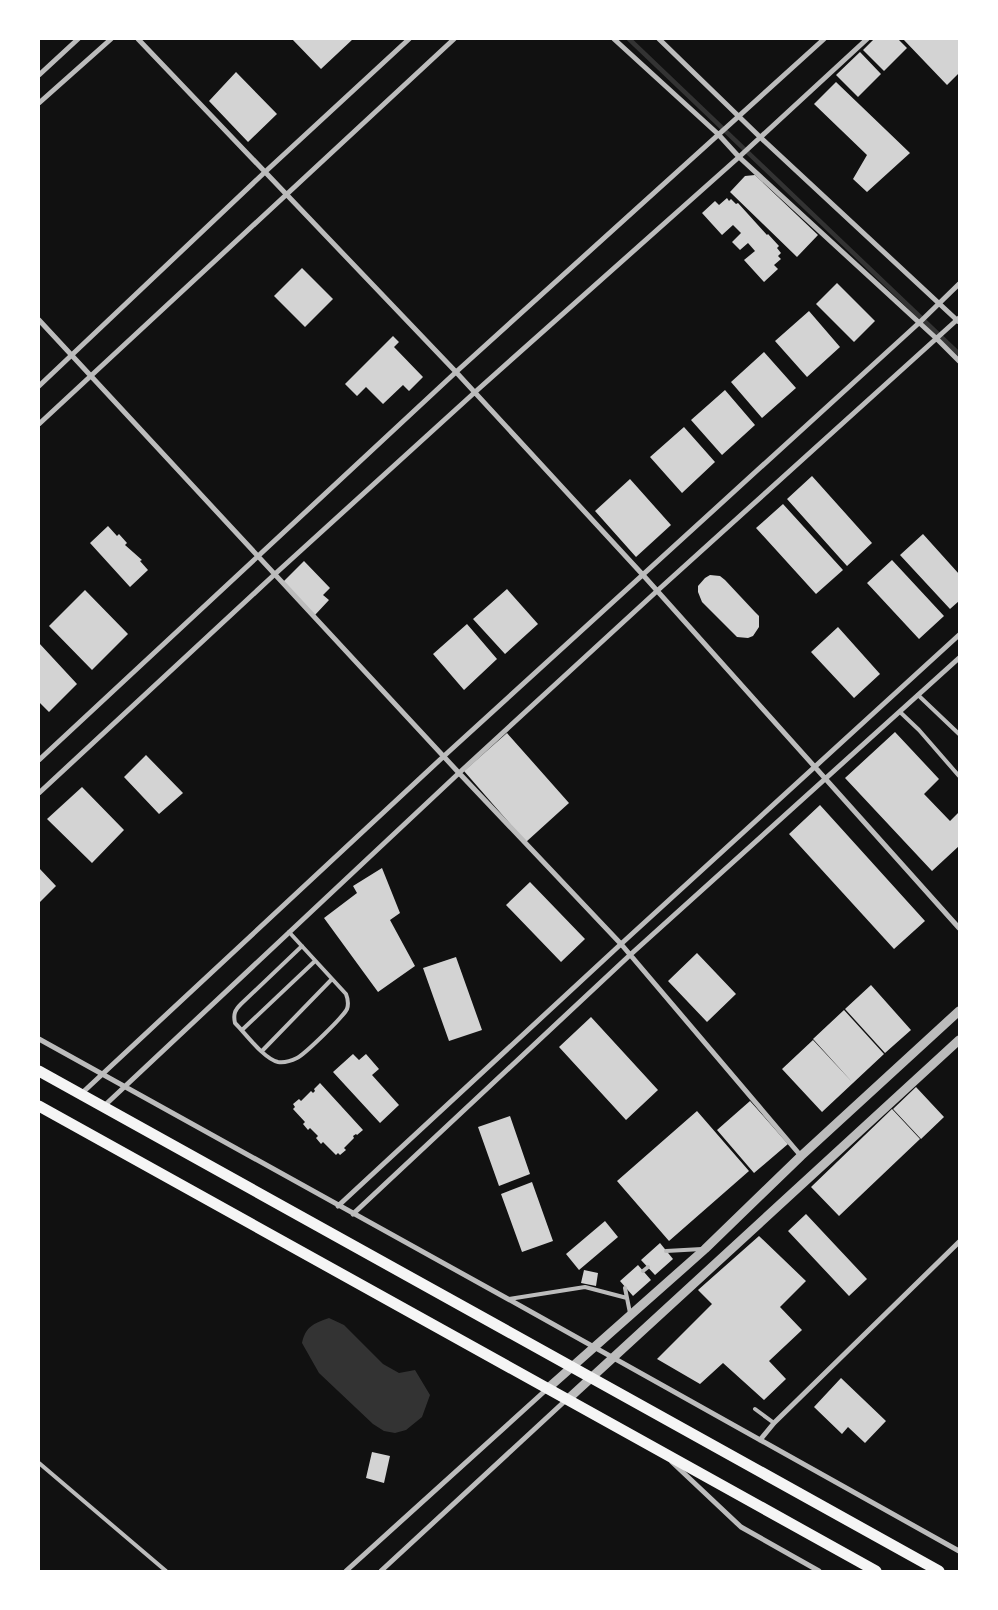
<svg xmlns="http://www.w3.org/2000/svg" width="998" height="1610" font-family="'Roboto Condensed',sans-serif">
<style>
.water{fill:#333}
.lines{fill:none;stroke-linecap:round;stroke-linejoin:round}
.stream{stroke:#333;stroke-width:4.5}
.building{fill:#d3d3d3}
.service{stroke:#bcbcbc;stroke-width:4}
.minor{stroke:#bcbcbc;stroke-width:5}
.tertiary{stroke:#bcbcbc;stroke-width:9}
.trunk{stroke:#f5f5f5;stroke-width:11}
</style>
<rect width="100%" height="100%" fill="#111"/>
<path class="water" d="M 329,1318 L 344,1325 L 383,1364 L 399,1373 L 415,1370 L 430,1395 L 422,1417 L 406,1430 L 395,1433 L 384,1431 L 373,1424 L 319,1373 L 302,1343 C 306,1326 313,1324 329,1318 Z"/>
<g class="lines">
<path class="stream" d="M 629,39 L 959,354"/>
</g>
<path class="building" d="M 292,39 L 353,39 L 321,69 Z
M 874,39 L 898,39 L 907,48 L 884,71 L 863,50 Z
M 903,39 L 959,39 L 959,73 L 947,85 Z
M 860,52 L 881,74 L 858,97 L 836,75 Z
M 236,72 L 277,114 L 248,142 L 209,101 Z
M 836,82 L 910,153 L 867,192 L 853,179 L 867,155 L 814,104 Z
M 755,175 L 818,235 L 797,257 L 730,192 L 745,176 Z
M 727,198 L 729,201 L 731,199 L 736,204 L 738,203 L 767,235 L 768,234 L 779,246 L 777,248 L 781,253 L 778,256 L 781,259 L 774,265 L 778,269 L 764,282 L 744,260 L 755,251 L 748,243 L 740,250 L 732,242 L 741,233 L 733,225 L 722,235 L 702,213 L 715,201 L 719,205 Z
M 302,268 L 333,299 L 305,327 L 274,296 Z
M 837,283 L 875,321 L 854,342 L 816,304 Z
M 809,311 L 840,347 L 807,377 L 775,341 Z
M 393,336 L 399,342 L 394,347 L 423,377 L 409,391 L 403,385 L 383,404 L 366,387 L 357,396 L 345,384 Z
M 764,352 L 796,388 L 762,418 L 731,382 Z
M 725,390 L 755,425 L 722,455 L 691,420 Z
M 684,427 L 715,462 L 682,493 L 650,457 Z
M 812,476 L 872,543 L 847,566 L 787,499 Z
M 630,479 L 671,525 L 636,557 L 595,511 Z
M 783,504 L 843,570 L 816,594 L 756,528 Z
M 108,526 L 117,536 L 119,534 L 127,543 L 125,545 L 142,560 L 140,561 L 148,570 L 130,587 L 90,543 Z
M 923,534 L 959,574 L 959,601 L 950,609 L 900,555 Z
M 892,560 L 944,616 L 919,639 L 867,583 Z
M 304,561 L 330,588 L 323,595 L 329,600 L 315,615 L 283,582 Z
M 710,575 L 720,576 L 725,580 L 755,612 L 759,616 L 759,627 L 753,636 L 748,638 L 737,637 L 702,602 L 698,592 L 698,586 L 705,578 Z
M 507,589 L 538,624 L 505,654 L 473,619 Z
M 85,590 L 128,634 L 92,670 L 49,626 Z
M 467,624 L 497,659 L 464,690 L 433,654 Z
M 838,627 L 880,674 L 854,698 L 811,652 Z
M 39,643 L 77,684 L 49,712 L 39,702 Z
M 895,732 L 939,779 L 924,794 L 950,821 L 959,812 L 959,846 L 932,871 L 845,778 Z
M 507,733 L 569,803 L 526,842 L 464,771 Z
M 146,755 L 183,793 L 159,814 L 124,777 Z
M 82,787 L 124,830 L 92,863 L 47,819 Z
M 820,805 L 925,921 L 894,949 L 789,834 Z
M 39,868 L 56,886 L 39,903 Z
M 382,868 L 400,913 L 390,920 L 415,966 L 378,992 L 324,918 L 357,893 L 353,886 Z
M 530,882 L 585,939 L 561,962 L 506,905 Z
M 697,953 L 736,994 L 707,1022 L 668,981 Z
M 456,957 L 482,1030 L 449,1041 L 423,968 Z
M 871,985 L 911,1030 L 885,1053 L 845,1009 Z
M 844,1010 L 884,1054 L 853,1083 L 813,1039 Z
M 591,1017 L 658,1090 L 626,1120 L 559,1047 Z
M 813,1040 L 853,1083 L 822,1112 L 782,1069 Z
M 353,1054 L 359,1060 L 366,1054 L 379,1069 L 372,1075 L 399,1105 L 380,1123 L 333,1072 Z
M 320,1083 L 363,1130 L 357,1135 L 356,1134 L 353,1136 L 354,1138 L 344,1148 L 346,1150 L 340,1155 L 338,1153 L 336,1155 L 323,1142 L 321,1144 L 316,1138 L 318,1136 L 310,1128 L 308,1130 L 303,1124 L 305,1122 L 293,1109 L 295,1107 L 293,1104 L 299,1099 L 301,1101 L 311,1091 L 313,1093 L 315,1091 L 314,1089 Z
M 916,1087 L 944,1117 L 921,1139 L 893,1109 Z
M 750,1101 L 788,1144 L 754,1173 L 717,1130 Z
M 892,1109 L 920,1139 L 839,1216 L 811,1187 Z
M 697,1111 L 749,1171 L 669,1241 L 617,1181 Z
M 510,1116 L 530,1174 L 499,1186 L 478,1127 Z
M 532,1182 L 553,1241 L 522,1252 L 501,1194 Z
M 806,1214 L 867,1279 L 849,1296 L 788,1231 Z
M 605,1221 L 618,1237 L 579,1270 L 566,1254 Z
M 759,1236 L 806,1281 L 780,1307 L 802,1330 L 769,1361 L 786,1379 L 764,1400 L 723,1363 L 700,1384 L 657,1359 L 712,1304 L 698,1290 Z
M 660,1243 L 673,1259 L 655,1275 L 641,1260 Z
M 638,1265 L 651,1280 L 633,1296 L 620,1281 Z
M 584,1270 L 598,1273 L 596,1286 L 581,1283 Z
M 841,1378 L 886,1421 L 865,1443 L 848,1427 L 842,1434 L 814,1407 Z
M 372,1452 L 390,1456 L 384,1483 L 366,1478 Z"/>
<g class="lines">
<path class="service" d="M 918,695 L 959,734
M 900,712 L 919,730 L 959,776
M 289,932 L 346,994 C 348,999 349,1003 347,1009 C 343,1017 305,1054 297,1058 C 291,1061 285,1063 278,1062 C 264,1059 246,1034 235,1023 C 233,1014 235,1010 241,1004 L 302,946
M 242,1030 L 315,961
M 262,1051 L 332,979
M 666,1251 L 702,1249
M 643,1271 L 648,1267
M 625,1288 L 630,1313
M 509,1299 L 585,1287 L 627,1298
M 755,1409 L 774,1423
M 39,1463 L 166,1571"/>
<path class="minor" d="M 138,39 L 456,372 L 643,575 L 959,928
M 614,39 L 718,134 L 739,157 L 937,339 L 959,361
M 659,39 L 760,137 L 959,322
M 39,75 L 78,39
M 39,103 L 111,39
M 39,320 L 459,773 L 621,944 L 801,1156
M 39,386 L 265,172 L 409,39
M 39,424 L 454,39
M 39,760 L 456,372 L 824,39
M 39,793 L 275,574 L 474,393 L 739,157 L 867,39
M 39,1039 L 508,1299 L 959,1551
M 81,1094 L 444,756 L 920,322 L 959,284
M 103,1107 L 459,773 L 657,591 L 959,318
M 338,1206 L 621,944 L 959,635
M 353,1214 L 630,955 L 959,658
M 760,1440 L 774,1423 L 959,1242
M 672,1462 L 741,1527 L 819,1571
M 346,1571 L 547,1389
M 381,1571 L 566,1400"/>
<path class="tertiary" d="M 547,1389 L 705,1249 L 801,1156 L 959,1011
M 567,1400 L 959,1040"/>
<path class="trunk" d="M 39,1071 L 939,1571
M 39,1106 L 876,1571"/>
</g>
<rect width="998" height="1610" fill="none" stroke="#ffffff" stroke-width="80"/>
</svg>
